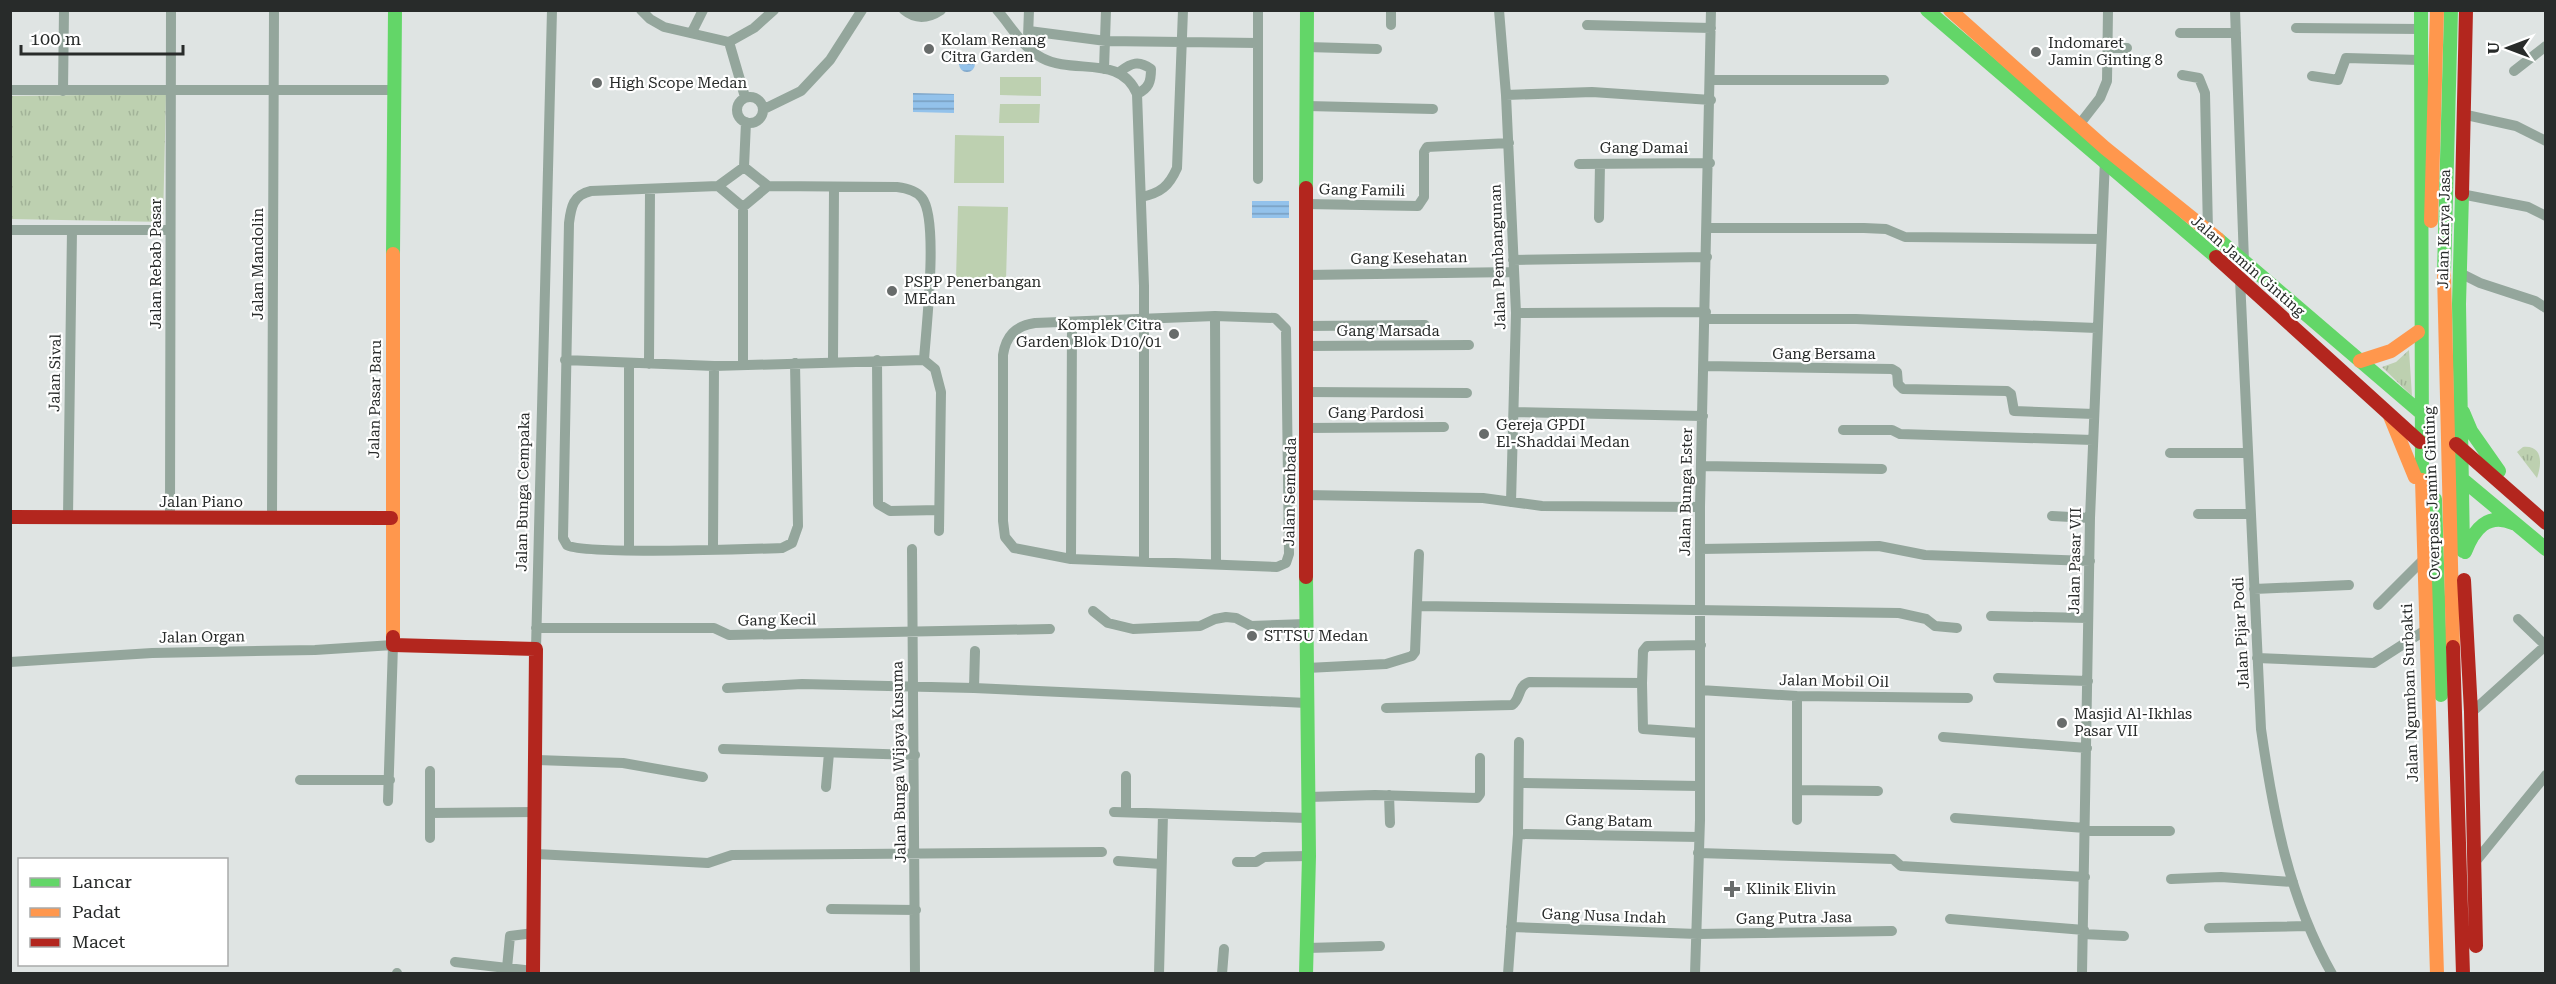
<svg xmlns="http://www.w3.org/2000/svg" width="2556" height="984" font-family="'Roboto Serif',serif">
<style>
.grass{fill:url(#grass-tufts)}
.pitch{fill:#bdd0b0}
.water{fill:url(#water-rules)}
.lines{fill:none;stroke-linecap:round;stroke-linejoin:round}
.street{stroke:#94a69c;stroke-width:10}
.fast{stroke:#63d668;stroke-width:14}
.slow{stroke:#ff974d;stroke-width:14}
.jam{stroke:#b3261e;stroke-width:14}
.poi-dot{fill:#686c6b;stroke:#fff;stroke-width:2}
.labels{text-anchor:middle;dominant-baseline:central;stroke-width:4.5;stroke-linejoin:round;paint-order:stroke}
.poi-label{font-size:15px;fill:#282b2a;stroke:#fff;text-anchor:start}
.street-label{font-size:15px;fill:#282b2a;stroke:#fff}
</style>
<defs>
<pattern id="grass-tufts" width="24" height="20" patternUnits="userSpaceOnUse" patternTransform="scale(1.5)"><rect width="24" height="20" fill="#bdd0b0"/><path d="M3 7l-1-3M5 7V3M7 7l1-3M15 17l-1-3M17 17v-4M19 17l1-3" fill="none" stroke="#a2b398"/></pattern>
<pattern id="water-rules" width="6" height="5" patternUnits="userSpaceOnUse" patternTransform="scale(1.5)"><rect width="6" height="5" fill="#93c2eb"/><path d="M0 2.5h6" fill="none" stroke="#789ebf"/></pattern>
</defs>
<rect width="100%" height="100%" fill="#dfe4e3"/>
<path class="grass" d="M 166,94 L 163,222 L 11,219 L 11,96 Z
M 2409,350 L 2412,396 L 2382,367 L 2396,362 Z
M 2523,447 C 2543,445 2542,464 2537,478 L 2517,452 Z"/>
<path class="pitch" d="M 1000,77 L 1041,77 L 1041,96 L 1000,95 Z
M 1000,104 L 1040,104 L 1039,123 L 999,123 Z
M 955,135 L 1004,136 L 1004,183 L 954,183 Z
M 958,206 L 1008,207 L 1006,281 L 956,279 Z"/>
<path class="water" d="M959 64a8 8 0 1 1 16 0a8 8 0 1 1-16 0Z
M 913,93 L 954,94 L 954,113 L 913,112 Z
M 1252,201 L 1289,201 L 1289,218 L 1252,218 Z"/>
<g class="lines">
<path class="street" d="M 641,10 L 650,19 L 664,27 L 729,42 L 745,97
M 904,10 C 916,20 929,18 941,10
M 997,10 C 1012,27 1022,47 1042,58 C 1074,75 1121,54 1137,94 L 1144,286 L 1144,561
M 1258,10 L 1258,179
M 1391,10 L 1391,25
M 1499,10 L 1506,95 L 1516,313 L 1511,502
M 2235,10 L 2244,261
M 1587,25 L 1711,28
M 2296,28 L 2420,29
M 1029,31 L 1106,41 L 1258,43
M 692,32 L 703,10
M 2180,33 L 2236,33
M 1028,37 L 1029,10
M 729,42 L 754,28 L 774,10
M 1307,47 L 1377,49
M 2108,48 L 2127,48
M 1104,69 L 1106,10
M 1121,71 C 1131,63 1139,60 1151,69 C 1151,82 1149,88 1137,94
M 2514,71 L 2546,46
M 2182,75 L 2199,78 L 2205,93 L 2208,231
M 2312,76 L 2338,80 L 2346,58 L 2420,60
M 1710,80 L 1884,80
M 10,90 L 395,90
M 63,91 L 64,10
M 1506,95 L 1592,92 L 1711,100
M737 110a13 13 0 1 1 26 0a13 13 0 1 1-26 0Z
M 1307,106 L 1433,109
M 764,109 L 801,91 L 830,60 L 862,10
M 2462,114 L 2516,126 L 2546,141
M 2079,125 L 2100,98 L 2107,81 L 2108,10
M 1579,164 L 1710,163
M 744,167 L 746,122
M 718,186 L 591,191 C 573,195 571,207 569,223 L 563,538 L 567,545 C 582,555 751,549 782,548 L 792,543 L 798,526 L 795,363
M 768,186 L 897,187 C 906,188 916,190 922,198 C 939,219 926,329 924,360
M 2461,194 L 2528,207 L 2546,216
M 1141,197 C 1161,193 1169,186 1177,168 L 1183,10
M 1306,204 L 1418,206 L 1424,197 L 1424,152 L 1427,147 L 1509,143
M 743,207 L 768,186 L 744,167
M 1599,218 L 1600,164
M 1708,228 L 1864,228 L 1886,229 L 1905,237 L 2100,239
M 10,230 L 170,230
M 1513,260 L 1707,257
M 2460,273 L 2480,283 L 2535,301 L 2546,308
M 1306,275 L 1514,272
M 2240,279 L 2261,729 C 2273,813 2289,899 2332,974
M 1516,313 L 1706,312
M 1215,316 L 1275,318 L 1286,329 L 1289,554 L 1286,563 L 1277,567 L 1071,559 L 1014,548 L 1005,537 L 1003,521 L 1003,355 C 1006,336 1015,326 1035,323 Z
M 1215,316 L 1216,563
M 1706,319 L 1856,319 L 2097,328
M 1306,326 L 1425,325
M 1306,346 L 1469,345
M 565,360 L 714,366 L 924,360 L 935,369 L 941,392 L 939,531
M 877,360 L 878,504 L 890,511 L 939,510
M 833,361 L 834,188
M 649,364 L 650,190
M 743,365 L 743,207 L 718,186 L 744,167
M 1705,366 L 1892,369 L 1897,372 L 1898,384 L 1903,389 L 2007,391 L 2011,394 L 2014,411 L 2094,414
M 1307,392 L 1467,393
M 1514,412 L 1703,416
M 1307,428 L 1444,427
M 1843,430 L 1892,430 L 1900,434 L 2093,440
M 2170,453 L 2247,453
M 1701,466 L 1882,469
M 1305,495 L 1483,498 L 1542,506 L 1700,507
M 2198,514 L 2250,514
M 2052,516 L 2090,518
M 68,517 L 72,230
M 170,518 L 171,10
M 272,518 L 274,10
M 713,548 L 714,366
M 912,549 L 915,974
M 1700,549 L 1879,546 L 1925,555 L 2090,561
M 629,550 L 629,363
M 1071,559 L 1072,322
M 2254,589 L 2349,585
M 2378,605 L 2422,561
M 1418,606 L 1899,613 L 1926,619 L 1935,626 L 1957,628
M 1093,611 L 1108,623 L 1133,629 L 1200,626 L 1215,619 L 1226,617 L 1236,618 L 1251,626 L 1306,624
M 1991,616 L 2088,618
M 536,628 L 714,628 L 729,635 L 1050,629
M 536,649 L 552,10
M 2257,658 L 2374,663 L 2424,631
M 10,662 L 152,653 L 315,650 L 393,645 L 388,801
M 1307,668 L 1386,664 L 1412,656 L 1415,652 L 1419,554
M 1998,678 L 2088,681
M 1642,683 L 1643,729 L 1700,733
M 727,688 L 802,684 L 974,688 L 1307,703
M 974,688 L 975,651
M 1700,690 L 1797,696 L 1968,698
M 1386,708 L 1512,705 C 1521,699 1517,687 1529,682 L 1642,683 L 1643,651 L 1647,646 L 1701,645
M 2472,712 L 2543,648 L 2543,643 L 2518,619
M 1943,737 L 2087,748
M 723,749 L 915,755
M 537,760 L 623,763 L 703,777
M 430,771 L 430,838
M 1126,776 L 1126,812
M 300,780 L 390,780
M 1519,783 L 1699,786
M 826,787 L 829,753
M 1797,790 L 1878,791
M 1389,795 L 1390,823
M 1309,797 L 1375,795 L 1477,798 L 1480,794 L 1480,758
M 1114,812 L 1307,818
M 430,813 L 536,812
M 1955,818 L 2085,828
M 1797,820 L 1797,696
M 2086,831 L 2170,831
M 1518,834 L 1699,837
M 1698,853 L 1893,859 L 1901,866 L 2085,877
M 536,854 L 708,863 L 732,855 L 1102,852
M 1118,861 L 1161,864
M 2476,861 L 2546,775
M 1237,862 L 1256,862 L 1264,857 L 1309,856
M 2171,879 L 2221,877 L 2293,882
M 831,909 L 916,910
M 1950,919 L 2084,930
M 1511,927 L 1697,934 L 1892,931
M 2209,928 L 2308,926
M 2083,934 L 2124,936
M 1307,948 L 1380,946
M 455,962 L 533,971
M 507,968 L 510,936 L 534,933
M 397,974 L 397,973
M 1159,974 L 1163,814
M 1222,974 L 1224,949
M 1508,974 L 1518,834 L 1519,742
M 1695,974 L 1700,820 L 1700,507 L 1711,10
M 2082,974 L 2090,518 L 2105,159"/>
<path class="fast" d="M 1927,10 L 2216,257
M 2421,10 L 2422,480
M 1306,188 L 1307,10
M 2462,194 L 2459,304 L 2463,551
M 2218,239 L 2420,412
M 393,254 L 395,10
M 2444,273 L 2451,10
M 2463,412 L 2471,431 L 2499,471
M 2456,474 L 2546,549
M 2435,499 L 2441,695
M 2465,552 C 2474,529 2488,512 2513,523
M 1306,577 L 1309,856 L 1306,974"/>
<path class="slow" d="M 1950,10 L 2105,148 L 2218,239
M 2431,221 L 2437,10
M 2444,273 L 2453,647
M 2360,361 L 2391,351 L 2418,332
M 2390,416 L 2415,477
M 2422,480 L 2437,974
M 393,637 L 393,254"/>
<path class="jam" d="M 2462,194 L 2466,10
M 2216,257 L 2420,442
M 2456,444 L 2546,523
M 10,517 L 391,518
M 1306,577 L 1306,188
M 2464,580 L 2471,712 L 2476,946
M 393,637 L 393,645 L 536,649 L 533,974
M 2453,647 L 2463,974"/>
</g>
<g class="poi-dot">
<circle cx="929" cy="49" r="6"/>
<circle cx="2036" cy="52" r="6"/>
<circle cx="597" cy="83" r="6"/>
<circle cx="892" cy="291" r="6"/>
<circle cx="1174" cy="334" r="6"/>
<circle cx="1484" cy="434" r="6"/>
<circle cx="1252" cy="636" r="6"/>
<circle cx="2062" cy="723" r="6"/>
<path d="M1729 880h6v6h6v6h-6v6h-6v-6h-6v-6h6z"/>
</g>
<g class="labels">
<g class="poi-label">
<text x="941" y="40">Kolam Renang<tspan x="941" dy="17">Citra Garden</tspan></text>
<text x="2048" y="43">Indomaret<tspan x="2048" dy="17">Jamin Ginting 8</tspan></text>
<text x="609" y="83">High Scope Medan</text>
<text x="904" y="282">PSPP Penerbangan<tspan x="904" dy="17">MEdan</tspan></text>
<text x="1162" y="325" text-anchor="end">Komplek Citra<tspan x="1162" dy="17">Garden Blok D10/01</tspan></text>
<text x="1496" y="425">Gereja GPDI<tspan x="1496" dy="17">El-Shaddai Medan</tspan></text>
<text x="1264" y="636">STTSU Medan</text>
<text x="2074" y="714">Masjid Al-Ikhlas<tspan x="2074" dy="17">Pasar VII</tspan></text>
<text x="1746" y="889">Klinik Elivin</text>
</g>
<g class="street-label">
<text x="1644" y="148">Gang Damai</text>
<text transform="translate(1362 190) rotate(1)">Gang Famili</text>
<text transform="translate(2444 229) rotate(-89)">Jalan Karya Jasa</text>
<text transform="translate(1498 257) rotate(-92)">Jalan Pembangunan</text>
<text transform="translate(1409 258) rotate(-1)">Gang Kesehatan</text>
<text transform="translate(156 264) rotate(-90)">Jalan Rebab Pasar</text>
<text transform="translate(258 264) rotate(-90)">Jalan Mandolin</text>
<text transform="translate(2248 266) rotate(41)">Jalan Jamin Ginting</text>
<text x="1388" y="331">Gang Marsada</text>
<text x="1824" y="354">Gang Bersama</text>
<text transform="translate(55 373) rotate(-89)">Jalan Sival</text>
<text transform="translate(375 399) rotate(-89)">Jalan Pasar Baru</text>
<text x="1376" y="413">Gang Pardosi</text>
<text transform="translate(523 492) rotate(-89)">Jalan Bunga Cempaka</text>
<text transform="translate(1290 492) rotate(-89)">Jalan Sembada</text>
<text transform="translate(1686 492) rotate(-89)">Jalan Bunga Ester</text>
<text transform="translate(2432 493) rotate(-92)">Overpass Jamin Ginting</text>
<text x="201" y="502">Jalan Piano</text>
<text transform="translate(2075 561) rotate(-89)">Jalan Pasar VII</text>
<text transform="translate(777 620) rotate(-1)">Gang Kecil</text>
<text transform="translate(2241 633) rotate(-93)">Jalan Pijar Podi</text>
<text transform="translate(202 637) rotate(-1)">Jalan Organ</text>
<text transform="translate(1834 681) rotate(1)">Jalan Mobil Oil</text>
<text transform="translate(2410 693) rotate(-92)">Jalan Ngumban Surbakti</text>
<text transform="translate(899 762) rotate(-91)">Jalan Bunga Wijaya Kusuma</text>
<text transform="translate(1609 821) rotate(1)">Gang Batam</text>
<text transform="translate(1604 916) rotate(2)">Gang Nusa Indah</text>
<text transform="translate(1794 918) rotate(-1)">Gang Putra Jasa</text>
</g>
</g>
<rect width="2556" height="984" fill="none" stroke="#282b2a" stroke-width="24"/>
<rect x="18" y="858" width="210" height="108" fill="#ffffff" stroke="#a9aaaa" stroke-width="1.5"/>
<rect x="30" y="878" width="30" height="9" fill="#63d668" stroke="#a9aaaa" stroke-width="1.5"/>
<text x="72" y="888" font-size="18" fill="#282b2a">Lancar</text>
<rect x="30" y="908" width="30" height="9" fill="#ff974d" stroke="#a9aaaa" stroke-width="1.5"/>
<text x="72" y="918" font-size="18" fill="#282b2a">Padat</text>
<rect x="30" y="938" width="30" height="9" fill="#b3261e" stroke="#a9aaaa" stroke-width="1.5"/>
<text x="72" y="948" font-size="18" fill="#282b2a">Macet</text>
<g transform="translate(2508 48) rotate(270)" stroke="#ffffff" stroke-width="4.5" paint-order="stroke">
<path d="M0-4.5L10 22L0 15L-10 22Z" fill="#282b2a"/>
<text y="-9" font-size="16" font-weight="bold" text-anchor="middle" fill="#282b2a">U</text>
</g>
<path d="M21 45v9h162v-9" fill="none" stroke="#282b2a" stroke-width="3"/>
<text x="30" y="45" font-size="18" fill="#282b2a" stroke="#ffffff" stroke-width="4.5" paint-order="stroke">100 m</text>
</svg>
